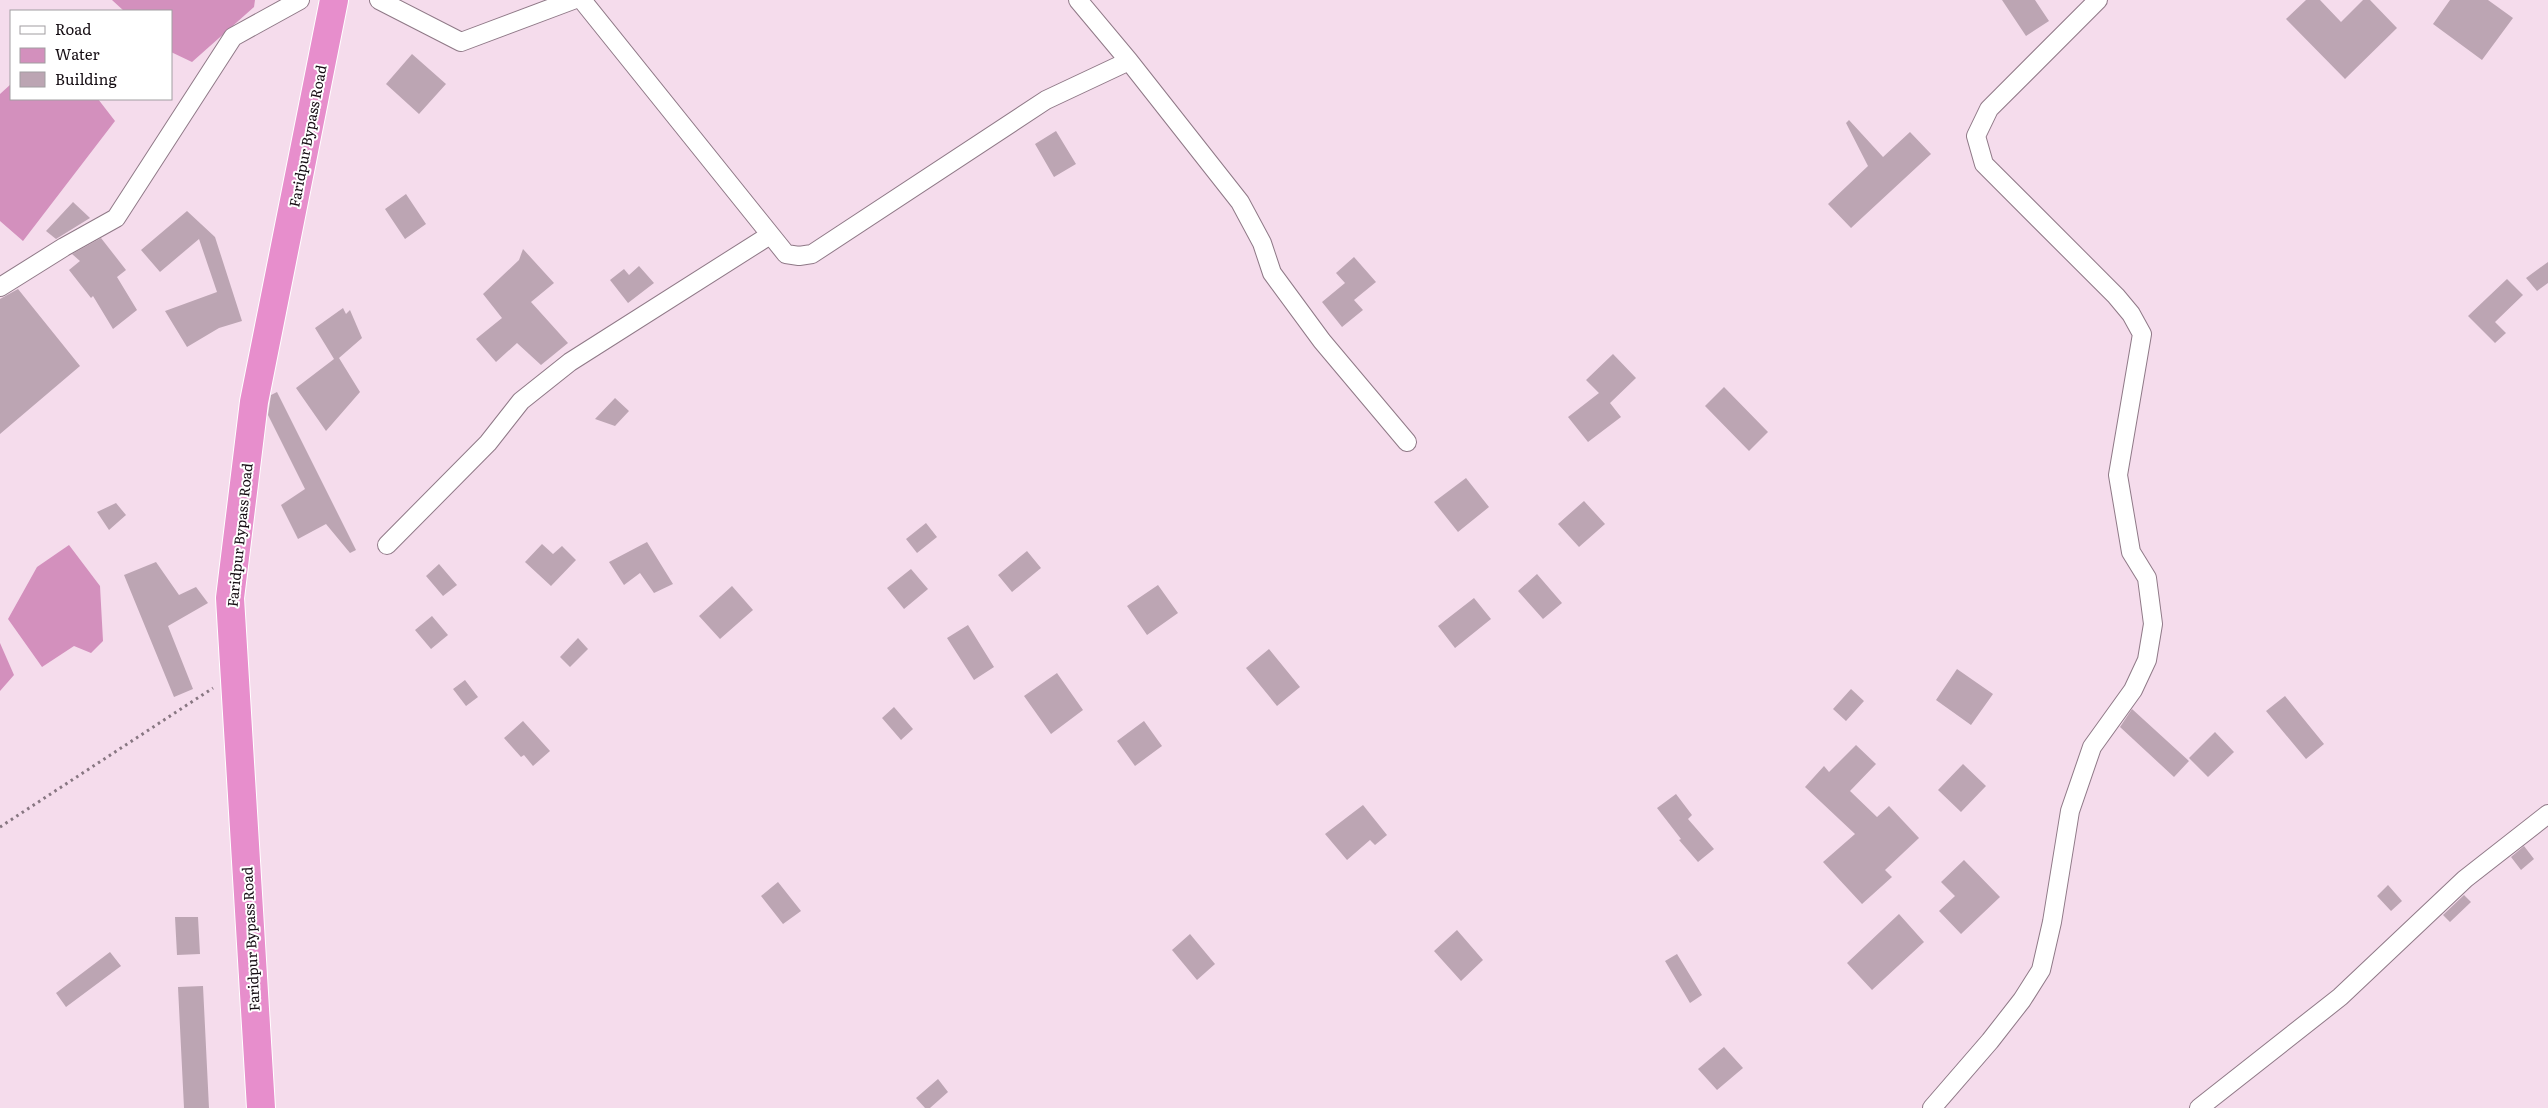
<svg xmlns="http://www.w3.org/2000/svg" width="2548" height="1108" font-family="Literata,serif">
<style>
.water{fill:#d390bd}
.building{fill:#bca5b3}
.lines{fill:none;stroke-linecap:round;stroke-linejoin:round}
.minor-casing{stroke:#8f7987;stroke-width:20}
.trunk-casing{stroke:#fff;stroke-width:30}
.path{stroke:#877681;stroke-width:3;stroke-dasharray:2.5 4;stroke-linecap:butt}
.minor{stroke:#fff;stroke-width:18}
.trunk{stroke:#e78ecc;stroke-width:28}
.labels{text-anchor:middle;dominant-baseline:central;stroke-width:4;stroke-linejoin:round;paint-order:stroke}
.street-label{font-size:14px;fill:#150d13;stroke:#fff}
</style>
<rect width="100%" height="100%" fill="#f5dcec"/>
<path class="water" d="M 112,0 L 255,0 L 254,7 L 192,62 L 171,52 L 171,11 L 124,11 Z
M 11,84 L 11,99 L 98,99 L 115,121 L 23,241 L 0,221 L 0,94 Z
M 69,545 L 100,586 L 103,641 L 91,653 L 74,646 L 42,667 L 8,619 L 37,567 Z
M 0,643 L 14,675 L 0,691 Z"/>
<path class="building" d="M 2002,0 L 2035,0 L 2049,21 L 2026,36 Z
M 2306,0 L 2320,0 L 2341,22 L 2363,0 L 2370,0 L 2397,28 L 2345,79 L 2286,19 Z
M 2450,0 L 2488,0 L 2513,18 L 2482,60 L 2433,24 Z
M 412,54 L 446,84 L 419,114 L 386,84 Z
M 1849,120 L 1883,157 L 1910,132 L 1931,154 L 1851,228 L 1828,204 L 1868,166 L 1846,123 Z
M 1056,131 L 1076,164 L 1054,177 L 1035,144 Z
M 406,194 L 426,224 L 405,239 L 385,209 Z
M 73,202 L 90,218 L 56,239 L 46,231 Z
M 187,211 L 215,237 L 242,321 L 219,328 L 187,347 L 165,311 L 217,292 L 199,239 L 160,272 L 141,250 Z
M 101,238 L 126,270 L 117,277 L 137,310 L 113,329 L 93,296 L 91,298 L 69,270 L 80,261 L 72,254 Z
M 523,249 L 554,283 L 531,302 L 568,343 L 541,365 L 517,343 L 496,362 L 476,339 L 502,318 L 483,294 L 519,260 Z
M 1354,257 L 1376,282 L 1354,300 L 1363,310 L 1342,327 L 1322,302 L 1345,283 L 1336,273 Z
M 2548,262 L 2548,283 L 2537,291 L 2526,278 Z
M 639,266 L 654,283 L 628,303 L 610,280 L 624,269 L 629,275 Z
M 2507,279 L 2523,295 L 2495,322 L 2506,333 L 2495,343 L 2468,316 Z
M 18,289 L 80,366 L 0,434 L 0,299 Z
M 343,308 L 346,314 L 350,310 L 362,338 L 339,358 L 360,392 L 326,431 L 296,388 L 334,359 L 315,328 Z
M 1613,354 L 1636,378 L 1610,403 L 1621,417 L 1588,442 L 1568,417 L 1599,393 L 1586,380 Z
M 1724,387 L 1768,432 L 1749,451 L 1705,406 Z
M 277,392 L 356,550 L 350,553 L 326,524 L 298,539 L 281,505 L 305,489 L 268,415 L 271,395 Z
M 615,398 L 629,411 L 615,426 L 595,419 Z
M 1466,478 L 1489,507 L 1458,532 L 1434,502 Z
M 1584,501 L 1605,524 L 1579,547 L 1558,524 Z
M 116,503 L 126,515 L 109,530 L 97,512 Z
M 926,523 L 937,537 L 917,553 L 906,539 Z
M 647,542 L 673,584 L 654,593 L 640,573 L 624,585 L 609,562 Z
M 542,544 L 553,554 L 562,546 L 576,560 L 551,586 L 525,562 Z
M 1027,551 L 1041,568 L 1012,592 L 998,575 Z
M 156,562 L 179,595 L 196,587 L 208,603 L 168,626 L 193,689 L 174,697 L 124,575 Z
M 439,564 L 457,585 L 443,596 L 426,576 Z
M 911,569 L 928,589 L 904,609 L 887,588 Z
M 1537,574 L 1562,603 L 1543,619 L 1518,591 Z
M 1158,585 L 1178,613 L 1147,635 L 1127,606 Z
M 732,586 L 753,610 L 720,639 L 699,616 Z
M 1474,598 L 1491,619 L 1455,648 L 1438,626 Z
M 432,616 L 448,635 L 431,649 L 415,630 Z
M 968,625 L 994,667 L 974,680 L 947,638 Z
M 578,638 L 588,649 L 570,667 L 560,657 Z
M 1269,649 L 1300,687 L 1277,706 L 1246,668 Z
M 1957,669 L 1993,694 L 1971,725 L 1936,700 Z
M 1057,673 L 1083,710 L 1051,734 L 1024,696 Z
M 465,680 L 478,697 L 466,706 L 453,689 Z
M 1851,689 L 1864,701 L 1846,721 L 1833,709 Z
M 2285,696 L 2324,744 L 2306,759 L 2266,711 Z
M 894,707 L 913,729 L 901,740 L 882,718 Z
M 2132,709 L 2189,761 L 2174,777 L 2120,727 Z
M 523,721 L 550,751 L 533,766 L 524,755 L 521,757 L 504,738 Z
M 1144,721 L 1162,746 L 1135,766 L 1117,741 Z
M 2215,732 L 2234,752 L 2208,777 L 2189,758 Z
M 1856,745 L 1876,764 L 1850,791 L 1877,817 L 1889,806 L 1919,838 L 1885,870 L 1892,877 L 1862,904 L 1823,862 L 1855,834 L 1805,787 L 1824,766 L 1829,772 Z
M 1963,764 L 1986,786 L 1961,812 L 1938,790 Z
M 1676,794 L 1692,815 L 1688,819 L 1714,849 L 1698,862 L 1679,840 L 1681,839 L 1657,808 Z
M 1363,805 L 1387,835 L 1375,845 L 1370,840 L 1347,860 L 1325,834 Z
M 2524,846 L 2534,859 L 2521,870 L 2511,857 Z
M 1964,860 L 2000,897 L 1961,934 L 1939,911 L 1955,896 L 1941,882 Z
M 778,882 L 801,911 L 783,924 L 761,896 Z
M 2388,885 L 2402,901 L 2391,911 L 2377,896 Z
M 2464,895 L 2471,902 L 2450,922 L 2443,915 Z
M 1899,914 L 1924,942 L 1872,990 L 1847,963 Z
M 175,917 L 198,917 L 200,954 L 177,955 Z
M 1457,930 L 1483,960 L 1461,981 L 1434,951 Z
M 1190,934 L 1215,964 L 1197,980 L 1172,950 Z
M 110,952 L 121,966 L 66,1007 L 56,993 Z
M 1677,954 L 1702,995 L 1690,1003 L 1665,961 Z
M 203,986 L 209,1108 L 184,1108 L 178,987 Z
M 1724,1047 L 1743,1068 L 1717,1090 L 1698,1069 Z
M 938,1079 L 948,1092 L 930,1108 L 925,1108 L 916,1098 Z"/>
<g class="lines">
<defs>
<path id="minor" d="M 379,0 L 461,42 L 573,0
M 582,0 L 786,254 L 799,256 L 812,254 L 1046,100 L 1129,61
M 1078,0 L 1129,61 L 1240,202 L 1262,243 L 1272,273 L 1322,341 L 1407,442
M 0,287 L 64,247 L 116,218 L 233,37 L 300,0
M 387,545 L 488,443 L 521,401 L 570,362 L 770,235
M 1932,1108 L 1990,1041 L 2022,1000 L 2041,970 L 2052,922 L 2070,811 L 2092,747 L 2133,690 L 2147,660 L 2153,624 L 2147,578 L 2131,552 L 2118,475 L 2142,334 L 2131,314 L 2116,296 L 1984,164 L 1976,136 L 1989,109 L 2098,0
M 2199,1108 L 2340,997 L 2465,879 L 2548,814"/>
<path id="trunk" d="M 261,1108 L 230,598 L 254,402 L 334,0"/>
</defs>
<use href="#minor" class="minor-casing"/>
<use href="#trunk" class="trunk-casing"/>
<path class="path" d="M 0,827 L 213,688"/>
<use href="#minor" class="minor"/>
<use href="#trunk" class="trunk"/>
</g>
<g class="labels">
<g class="street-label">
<text transform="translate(307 136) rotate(-79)">Faridpur Bypass Road</text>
<text transform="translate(239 535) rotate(-84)">Faridpur Bypass Road</text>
<text transform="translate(250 939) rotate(-93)">Faridpur Bypass Road</text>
</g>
</g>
<rect x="10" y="10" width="162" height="90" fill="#ffffff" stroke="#a19ea1"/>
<rect x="20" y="26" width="25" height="8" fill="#ffffff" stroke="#a19ea1"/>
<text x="55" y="35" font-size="15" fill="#150d13">Road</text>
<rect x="20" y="48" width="25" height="15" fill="#d390bd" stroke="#a19ea1"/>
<text x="55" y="60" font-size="15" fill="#150d13">Water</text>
<rect x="20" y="72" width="25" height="15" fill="#bca5b3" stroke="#a19ea1"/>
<text x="55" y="85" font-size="15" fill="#150d13">Building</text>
</svg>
